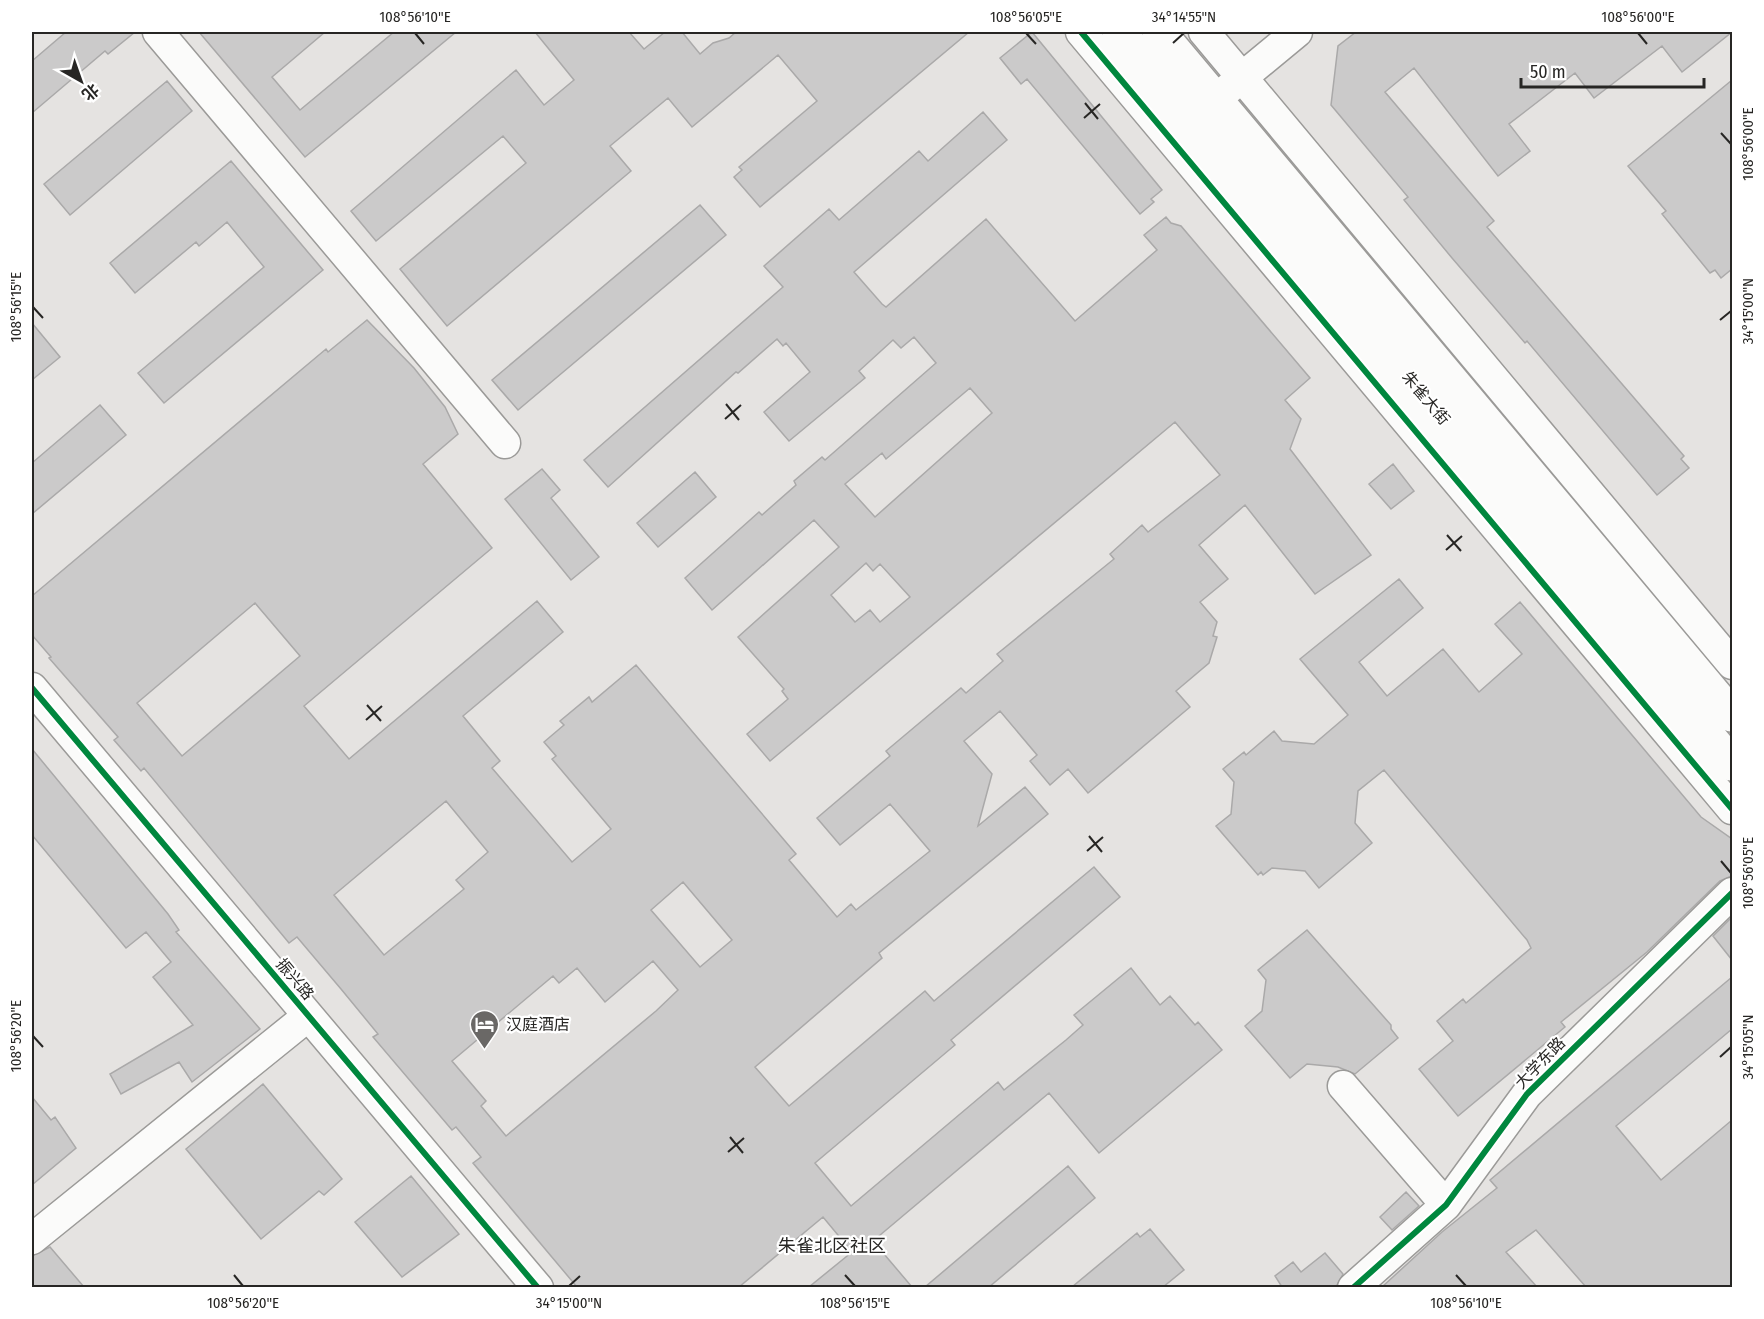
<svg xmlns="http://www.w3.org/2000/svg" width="1764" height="1319" font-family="'Fira Sans Condensed','Noto Sans SC',sans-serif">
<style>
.building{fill:#cbcaca;stroke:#aaa9a9;stroke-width:1.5;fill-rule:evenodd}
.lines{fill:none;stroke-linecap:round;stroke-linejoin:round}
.minor-casing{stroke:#9b9a98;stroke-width:33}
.major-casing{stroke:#9b9a98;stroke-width:36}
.minor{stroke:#fbfbfa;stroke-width:30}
.major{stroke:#fbfbfa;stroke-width:33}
.cycleway-casing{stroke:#fff;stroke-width:10}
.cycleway{stroke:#00873e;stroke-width:6}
.ticks{fill:none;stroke:#272624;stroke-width:2}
.labels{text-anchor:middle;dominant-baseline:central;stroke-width:4.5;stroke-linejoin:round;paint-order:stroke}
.street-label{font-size:16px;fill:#272624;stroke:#fff}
.poi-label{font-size:16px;fill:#272624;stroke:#fff;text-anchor:start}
.neighbourhood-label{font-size:18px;fill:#272624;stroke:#fff}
.neatline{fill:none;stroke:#272624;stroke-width:2}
.ticks-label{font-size:15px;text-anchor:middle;fill:#272624}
</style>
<rect width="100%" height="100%" fill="#e5e3e1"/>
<path class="building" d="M 66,32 L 135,32 L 108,54 L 105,51 L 32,113 L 32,61 Z
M 199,32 L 325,32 L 272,77 L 300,110 L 394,32 L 456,32 L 305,157 Z
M 535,32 L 629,32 L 644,49 L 665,32 L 682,32 L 700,54 L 713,43 L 729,38 L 736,32 L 969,32 L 760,207 L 734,177 L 742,170 L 739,167 L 817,101 L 778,55 L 692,127 L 668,98 L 610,146 L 631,171 L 447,326 L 400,269 L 526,163 L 503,136 L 376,241 L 351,211 L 516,70 L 544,105 L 574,80 Z
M 1032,32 L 1162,190 L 1151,199 L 1154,202 L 1140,214 L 1027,79 L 1021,84 L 1000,58 Z
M 1356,32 L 1732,32 L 1682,72 L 1662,46 L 1594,98 L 1575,73 L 1509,124 L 1530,151 L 1498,176 L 1414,68 L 1385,92 L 1494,221 L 1487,227 L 1504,247 L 1684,456 L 1681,459 L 1689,468 L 1657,495 L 1527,341 L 1525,343 L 1452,258 L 1404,200 L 1408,197 L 1331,105 L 1338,46 Z
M 1732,80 L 1732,269 L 1721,278 L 1715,270 L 1710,273 L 1662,214 L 1666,211 L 1628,166 Z
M 167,81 L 192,111 L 70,215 L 44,184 Z
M 983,112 L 1007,140 L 854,272 L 882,304 L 886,307 L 986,219 L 1075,321 L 1157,250 L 1144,235 L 1166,217 L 1171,223 L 1181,226 L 1310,378 L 1285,400 L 1301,419 L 1290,449 L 1371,555 L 1315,594 L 1245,505 L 1199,545 L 1228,579 L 1200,602 L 1217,622 L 1213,636 L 1217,637 L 1209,663 L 1176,691 L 1190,707 L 1088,793 L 1068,769 L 1050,785 L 1030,761 L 1037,755 L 1000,711 L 964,741 L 992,774 L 978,826 L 1025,787 L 1048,814 L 879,953 L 882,958 L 755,1067 L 789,1106 L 925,991 L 934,1001 L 1094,867 L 1120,897 L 951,1040 L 955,1045 L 815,1163 L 851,1206 L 998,1082 L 1004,1090 L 1066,1040 L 1083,1025 L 1074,1015 L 1131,968 L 1160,1005 L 1170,996 L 1195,1025 L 1198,1022 L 1222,1050 L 1099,1153 L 1049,1093 L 873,1241 L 912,1287 L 809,1287 L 852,1252 L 823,1217 L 739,1287 L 577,1287 L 473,1163 L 481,1157 L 456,1127 L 452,1130 L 373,1037 L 378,1034 L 341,989 L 297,937 L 289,943 L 144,768 L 141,771 L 114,740 L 118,737 L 49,658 L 51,657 L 32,635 L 32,596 L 326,349 L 328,352 L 367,320 L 414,368 L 445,407 L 458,434 L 423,464 L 492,548 L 304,706 L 349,759 L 537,601 L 563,632 L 463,716 L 500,761 L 492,768 L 572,862 L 611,829 L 552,759 L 556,756 L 544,742 L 564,725 L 560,721 L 589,697 L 592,702 L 636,665 L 796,854 L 789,860 L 837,917 L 851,904 L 856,910 L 930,851 L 890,804 L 840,845 L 817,818 L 890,756 L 886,751 L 961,688 L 966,693 L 1003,661 L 997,654 L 1114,559 L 1110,554 L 1142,525 L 1148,532 L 1220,475 L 1175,422 L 770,761 L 747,734 L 788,699 L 782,691 L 784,689 L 738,637 L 839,547 L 814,520 L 712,610 L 685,578 L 759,512 L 762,515 L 796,485 L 794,481 L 822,457 L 825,460 L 936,363 L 914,337 L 901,348 L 893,340 L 859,371 L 865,378 L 789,441 L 764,412 L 810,372 L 786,343 L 783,346 L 777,339 L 738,373 L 736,372 L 608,487 L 584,460 L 783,287 L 764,266 L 829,209 L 839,220 L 919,151 L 928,161 ZM 970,388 L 992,413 L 875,517 L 845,484 L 882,453 L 886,459 ZM 866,563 L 873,571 L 880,564 L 910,597 L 880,622 L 870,610 L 855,622 L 831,595 ZM 255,603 L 300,656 L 182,756 L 137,703 ZM 446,801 L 488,852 L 456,880 L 464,889 L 384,955 L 334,895 ZM 683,882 L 732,940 L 700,967 L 651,910 ZM 653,961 L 678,990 L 656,1011 L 506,1136 L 481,1106 L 486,1101 L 452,1061 L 553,976 L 559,983 L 577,968 L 605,1002 Z
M 231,161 L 323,270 L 164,403 L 138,373 L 264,267 L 227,222 L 199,246 L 196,242 L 135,293 L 110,263 Z
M 700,205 L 726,235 L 518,410 L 492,380 Z
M 32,323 L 60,357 L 32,380 Z
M 100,405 L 126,435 L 32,514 L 32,463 Z
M 1393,464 L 1414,491 L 1391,509 L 1369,484 Z
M 542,469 L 560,490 L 551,498 L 599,557 L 571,580 L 505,499 Z
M 695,472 L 716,497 L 658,547 L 637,523 Z
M 1399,579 L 1423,608 L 1359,662 L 1387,696 L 1443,649 L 1479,692 L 1522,654 L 1495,624 L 1520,602 L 1701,817 L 1732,839 L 1732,876 L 1720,881 L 1647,952 L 1561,1022 L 1565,1027 L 1458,1116 L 1419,1069 L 1453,1041 L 1437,1021 L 1463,999 L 1466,1003 L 1531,948 L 1527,940 L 1384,770 L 1358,791 L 1355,823 L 1372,843 L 1319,888 L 1305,871 L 1272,868 L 1263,875 L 1261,872 L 1258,875 L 1216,826 L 1231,814 L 1234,782 L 1223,769 L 1244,752 L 1246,755 L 1274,731 L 1282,741 L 1314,744 L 1348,715 L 1300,659 Z
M 32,749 L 168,914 L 179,930 L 176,932 L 260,1029 L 192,1082 L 179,1062 L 121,1094 L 110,1074 L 193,1025 L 153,977 L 171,962 L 146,932 L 126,948 L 32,835 Z
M 1732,917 L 1732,960 L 1713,936 Z
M 1307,930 L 1391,1025 L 1391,1029 L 1398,1038 L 1355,1074 L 1338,1067 L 1307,1064 L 1290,1078 L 1245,1026 L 1262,1011 L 1266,980 L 1258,970 Z
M 1732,977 L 1732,1029 L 1616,1126 L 1661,1180 L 1732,1120 L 1732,1287 L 1586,1287 L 1536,1230 L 1506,1252 L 1537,1287 L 1382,1287 L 1442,1232 L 1497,1188 L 1490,1180 Z
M 263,1084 L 342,1179 L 324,1195 L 319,1191 L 261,1239 L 186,1149 Z
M 32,1097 L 51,1120 L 55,1117 L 76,1148 L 32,1185 Z
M 1068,1166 L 1095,1198 L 989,1287 L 925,1287 Z
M 411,1176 L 459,1234 L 402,1277 L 355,1222 Z
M 1406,1192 L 1419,1206 L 1392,1230 L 1380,1217 Z
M 1150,1229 L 1184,1270 L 1163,1287 L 1072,1287 L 1137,1233 L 1140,1237 Z
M 50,1247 L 84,1287 L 32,1287 L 32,1256 Z
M 1325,1253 L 1343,1274 L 1336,1287 L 1282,1287 L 1275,1276 L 1293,1262 L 1301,1272 Z"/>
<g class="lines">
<defs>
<path id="minor" d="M 158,32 L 505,443
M 1081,32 L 1732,809
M 1204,32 L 1732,664
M 1228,89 L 1297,32
M 32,688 L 538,1288
M 1343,1086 L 1446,1205
M 32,1239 L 308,1016
M 1353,1288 L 1446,1205 L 1527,1094 L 1732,893"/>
<path id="major" d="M 1119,32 L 1732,764
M 1159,32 L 1732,715"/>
</defs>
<use href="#minor" class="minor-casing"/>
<use href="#major" class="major-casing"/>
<use href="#minor" class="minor"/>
<use href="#major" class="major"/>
<defs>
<path id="cycleway" d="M 1081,32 L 1732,809
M 32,688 L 538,1288
M 1353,1288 L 1446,1205 L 1527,1094 L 1732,893"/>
</defs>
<use href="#cycleway" class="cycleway-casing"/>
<use href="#cycleway" class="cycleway"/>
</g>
<path class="ticks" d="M 415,33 L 424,44M 1026,33 L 1036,44M 1638,33 L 1647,44M 1173,43 L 1184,33M 1085,103 L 1098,119M 1084,118 L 1100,104M 1721,133 L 1731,144M 33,307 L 43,318M 1720,320 L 1731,311M 726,404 L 739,420M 725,419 L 741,405M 1447,535 L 1461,551M 1446,550 L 1462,536M 367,705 L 381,721M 366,720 L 382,706M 1089,836 L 1102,852M 1087,851 L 1103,837M 1721,861 L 1731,873M 33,1036 L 43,1047M 1720,1057 L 1731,1047M 730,1137 L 743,1153M 728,1152 L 744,1138M 234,1275 L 243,1286M 845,1275 L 855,1286M 1456,1275 L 1466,1286M 569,1286 L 580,1276"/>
<defs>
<symbol id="hotel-pin" viewBox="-11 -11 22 30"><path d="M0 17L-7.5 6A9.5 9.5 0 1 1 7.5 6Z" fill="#6a6866" stroke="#fff"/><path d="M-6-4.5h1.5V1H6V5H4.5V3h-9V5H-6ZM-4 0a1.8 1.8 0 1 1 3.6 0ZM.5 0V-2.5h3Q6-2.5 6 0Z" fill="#fff"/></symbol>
</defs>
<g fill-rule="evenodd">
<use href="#hotel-pin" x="468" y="1008" width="33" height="45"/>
</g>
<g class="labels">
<g class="street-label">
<text transform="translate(1426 398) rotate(50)">朱雀大街</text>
<text transform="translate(295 979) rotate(50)">振兴路</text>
<text transform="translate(1540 1063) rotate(-46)">大学东路</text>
</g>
<g class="poi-label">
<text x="506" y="1024">汉庭酒店</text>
</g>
<g class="neighbourhood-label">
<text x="832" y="1246">朱雀北区社区</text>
</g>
</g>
<rect width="1764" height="1319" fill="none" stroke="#ffffff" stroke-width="66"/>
<g transform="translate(81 81) rotate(140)" stroke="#ffffff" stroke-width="4.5" paint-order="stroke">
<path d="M0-4.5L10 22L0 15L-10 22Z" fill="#272624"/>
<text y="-9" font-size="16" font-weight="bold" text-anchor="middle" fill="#272624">北</text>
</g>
<path d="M1521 78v9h183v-9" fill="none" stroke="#272624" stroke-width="3"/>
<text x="1530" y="78" font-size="18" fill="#272624" stroke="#ffffff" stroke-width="4.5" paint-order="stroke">50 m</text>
<rect x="33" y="33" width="1698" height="1253" class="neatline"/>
<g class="ticks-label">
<text x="415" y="22">108°56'10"E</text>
<text x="1026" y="22">108°56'05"E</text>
<text x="1184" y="22">34°14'55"N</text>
<text x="1638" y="22">108°56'00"E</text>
<text transform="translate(1748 144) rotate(-90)" y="5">108°56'00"E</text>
<text transform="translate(16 307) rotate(-90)" y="5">108°56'15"E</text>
<text transform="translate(1748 311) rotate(-90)" y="5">34°15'00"N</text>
<text transform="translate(1748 873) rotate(-90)" y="5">108°56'05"E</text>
<text transform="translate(16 1036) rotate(-90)" y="5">108°56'20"E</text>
<text transform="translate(1748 1047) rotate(-90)" y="5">34°15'05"N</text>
<text x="243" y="1308">108°56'20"E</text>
<text x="569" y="1308">34°15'00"N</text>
<text x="855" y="1308">108°56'15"E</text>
<text x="1466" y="1308">108°56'10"E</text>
</g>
</svg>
